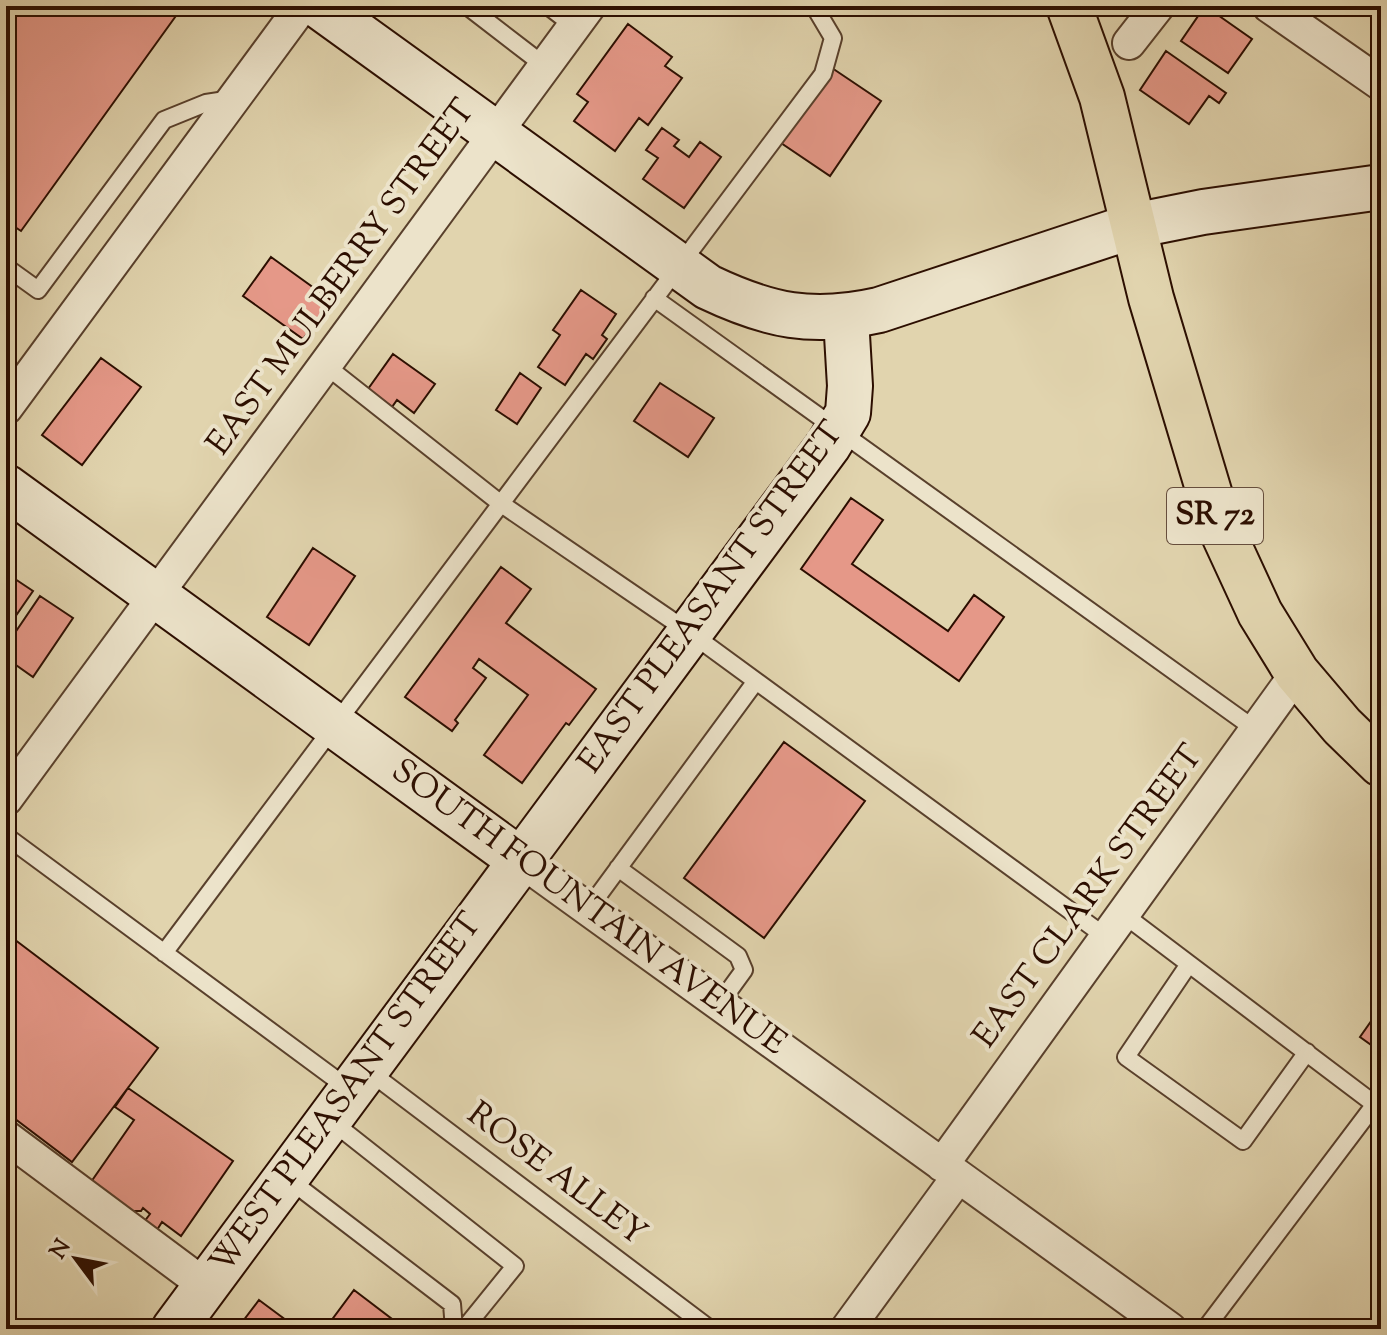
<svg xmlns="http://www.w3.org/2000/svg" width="1387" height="1335" font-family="'Sorts Mill Goudy',serif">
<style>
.building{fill:#e59888;stroke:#2c0e00;stroke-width:2}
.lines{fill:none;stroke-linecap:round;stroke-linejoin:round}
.lane-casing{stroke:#59402c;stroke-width:20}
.street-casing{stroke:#59402c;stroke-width:36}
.secondary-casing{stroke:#2c0e00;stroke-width:48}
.primary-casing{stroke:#2c0e00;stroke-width:48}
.lane{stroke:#ece3ca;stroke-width:16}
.street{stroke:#ece3ca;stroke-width:32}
.secondary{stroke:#ece3ca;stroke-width:44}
.primary{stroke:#e1d4ae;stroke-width:44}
.labels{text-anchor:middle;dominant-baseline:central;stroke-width:8;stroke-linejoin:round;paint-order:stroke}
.shield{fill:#ece3ca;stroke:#664e3d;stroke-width:2}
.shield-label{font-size:32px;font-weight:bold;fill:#2c0e00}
.street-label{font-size:34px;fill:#2c0e00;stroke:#ece3ca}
</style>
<rect width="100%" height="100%" fill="#e1d4ae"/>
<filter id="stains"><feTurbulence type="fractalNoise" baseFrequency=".0025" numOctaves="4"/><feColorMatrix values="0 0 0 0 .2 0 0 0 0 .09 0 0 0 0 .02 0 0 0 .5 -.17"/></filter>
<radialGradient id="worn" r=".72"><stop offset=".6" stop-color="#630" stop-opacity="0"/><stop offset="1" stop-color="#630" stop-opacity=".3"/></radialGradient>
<path class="building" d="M 6,6 L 168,6 L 178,13 L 21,231 L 6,221 Z
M 1205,6 L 1252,39 L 1228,73 L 1181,41 Z
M 628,24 L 672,57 L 665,66 L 682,78 L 648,125 L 639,118 L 615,151 L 574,121 L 588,102 L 577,94 Z
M 1166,51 L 1226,93 L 1219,103 L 1209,96 L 1189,124 L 1140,90 Z
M 832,68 L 881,101 L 830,176 L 781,143 Z
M 662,128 L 679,140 L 674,146 L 689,157 L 700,142 L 721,157 L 684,208 L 643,179 L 658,158 L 646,150 Z
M 271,257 L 332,301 L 303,339 L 243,296 Z
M 581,290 L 616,314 L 602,335 L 607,339 L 593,359 L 586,354 L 565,385 L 538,367 L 560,335 L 553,330 Z
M 393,354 L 435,384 L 414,413 L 397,400 L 392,407 L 368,389 Z
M 101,358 L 141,387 L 82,465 L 42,435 Z
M 520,373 L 541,388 L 517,424 L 496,410 Z
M 660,383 L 714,418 L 688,457 L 634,421 Z
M 851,498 L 883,520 L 852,564 L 948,631 L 974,595 L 1004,617 L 959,681 L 801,569 Z
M 313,548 L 355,576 L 309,645 L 267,617 Z
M 501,567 L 531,589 L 506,623 L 596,689 L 569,725 L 566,723 L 522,783 L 484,755 L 528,695 L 479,659 L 473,668 L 486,678 L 455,720 L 458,723 L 452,731 L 405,697 Z
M 6,573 L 33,591 L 6,630 Z
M 40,596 L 73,618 L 33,677 L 6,658 L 6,646 Z
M 784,742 L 865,801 L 764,938 L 684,878 Z
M 6,933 L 158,1048 L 72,1162 L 6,1112 Z
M 1381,1007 L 1381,1052 L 1360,1037 Z
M 128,1088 L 233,1161 L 181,1236 L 162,1222 L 157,1230 L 144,1222 L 150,1214 L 143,1208 L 141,1211 L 130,1211 L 91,1182 L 134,1120 L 115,1107 Z
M 354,1290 L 392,1319 L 384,1329 L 325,1329 Z
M 259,1300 L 298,1329 L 237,1329 Z"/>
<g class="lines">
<defs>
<path id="lane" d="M 467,6 L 545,66
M 548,6 L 574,26
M 6,267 L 38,290 L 164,120 L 206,103 L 232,99
M 654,298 L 1256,730
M 325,365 L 500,503 L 689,632 L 1106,937
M 6,836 L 349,1089
M 618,868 L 738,956 L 744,970 L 720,1003
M 589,908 L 756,681
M 1123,914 L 1381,1109
M 164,953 L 823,74 L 833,38 L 814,6
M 1189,964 L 1126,1057 L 1243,1141 L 1307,1052
M 367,1070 L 710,1329
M 330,1120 L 515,1266 L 464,1329
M 287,1178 L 452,1304 L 454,1329
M 1205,1329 L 1375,1104"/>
<path id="street" d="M 1269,6 L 1381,84
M 1129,43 L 1158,6
M 6,408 L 302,6
M 6,799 L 589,6
M 520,860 L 1170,1329
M 6,1137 L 206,1286
M 942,1165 L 1297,673
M 847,1329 L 958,1177"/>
<path id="secondary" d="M 319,6 L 708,287 C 769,316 812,325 879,310 L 1133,226 L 1203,212 L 1381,187
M 6,487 L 520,860
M 174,1329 L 828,446 L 848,413 L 850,386 L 846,318"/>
<path id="primary" d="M 1069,6 L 1102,97 L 1151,298 L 1218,522 L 1260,613 L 1297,673 L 1342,726 L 1381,764"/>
</defs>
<use href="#lane" class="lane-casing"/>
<use href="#street" class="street-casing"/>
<use href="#secondary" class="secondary-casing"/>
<use href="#primary" class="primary-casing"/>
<use href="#lane" class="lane"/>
<use href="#street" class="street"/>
<use href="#secondary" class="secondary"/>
<use href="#primary" class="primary"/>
</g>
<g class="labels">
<rect class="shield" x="1167" y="488" width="96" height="56" rx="6"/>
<g class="shield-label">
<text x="1215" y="516">SR 72</text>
</g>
<g class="street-label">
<text transform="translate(342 278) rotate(-54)">EAST MULBERRY STREET</text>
<text transform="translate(712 598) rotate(-54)">EAST PLEASANT STREET</text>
<text transform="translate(1089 897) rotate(-54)">EAST CLARK STREET</text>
<text transform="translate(588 908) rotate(36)">SOUTH FOUNTAIN AVENUE</text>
<text transform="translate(347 1094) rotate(-54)">WEST PLEASANT STREET</text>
<text transform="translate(556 1175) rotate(37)">ROSE ALLEY</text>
</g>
</g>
<rect width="1387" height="1335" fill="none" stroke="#e1d4ae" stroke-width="32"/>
<rect x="8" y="8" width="1371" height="1319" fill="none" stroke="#2c0e00" stroke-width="4"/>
<rect x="16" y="16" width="1355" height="1303" fill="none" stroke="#2c0e00" stroke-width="2"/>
<g transform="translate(76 1259) rotate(302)" stroke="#ece3ca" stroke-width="6" paint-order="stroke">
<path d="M0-6L14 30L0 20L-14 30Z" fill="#2c0e00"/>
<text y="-12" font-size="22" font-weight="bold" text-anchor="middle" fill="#2c0e00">N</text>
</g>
<rect width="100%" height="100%" filter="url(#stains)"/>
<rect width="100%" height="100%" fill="url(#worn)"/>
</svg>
